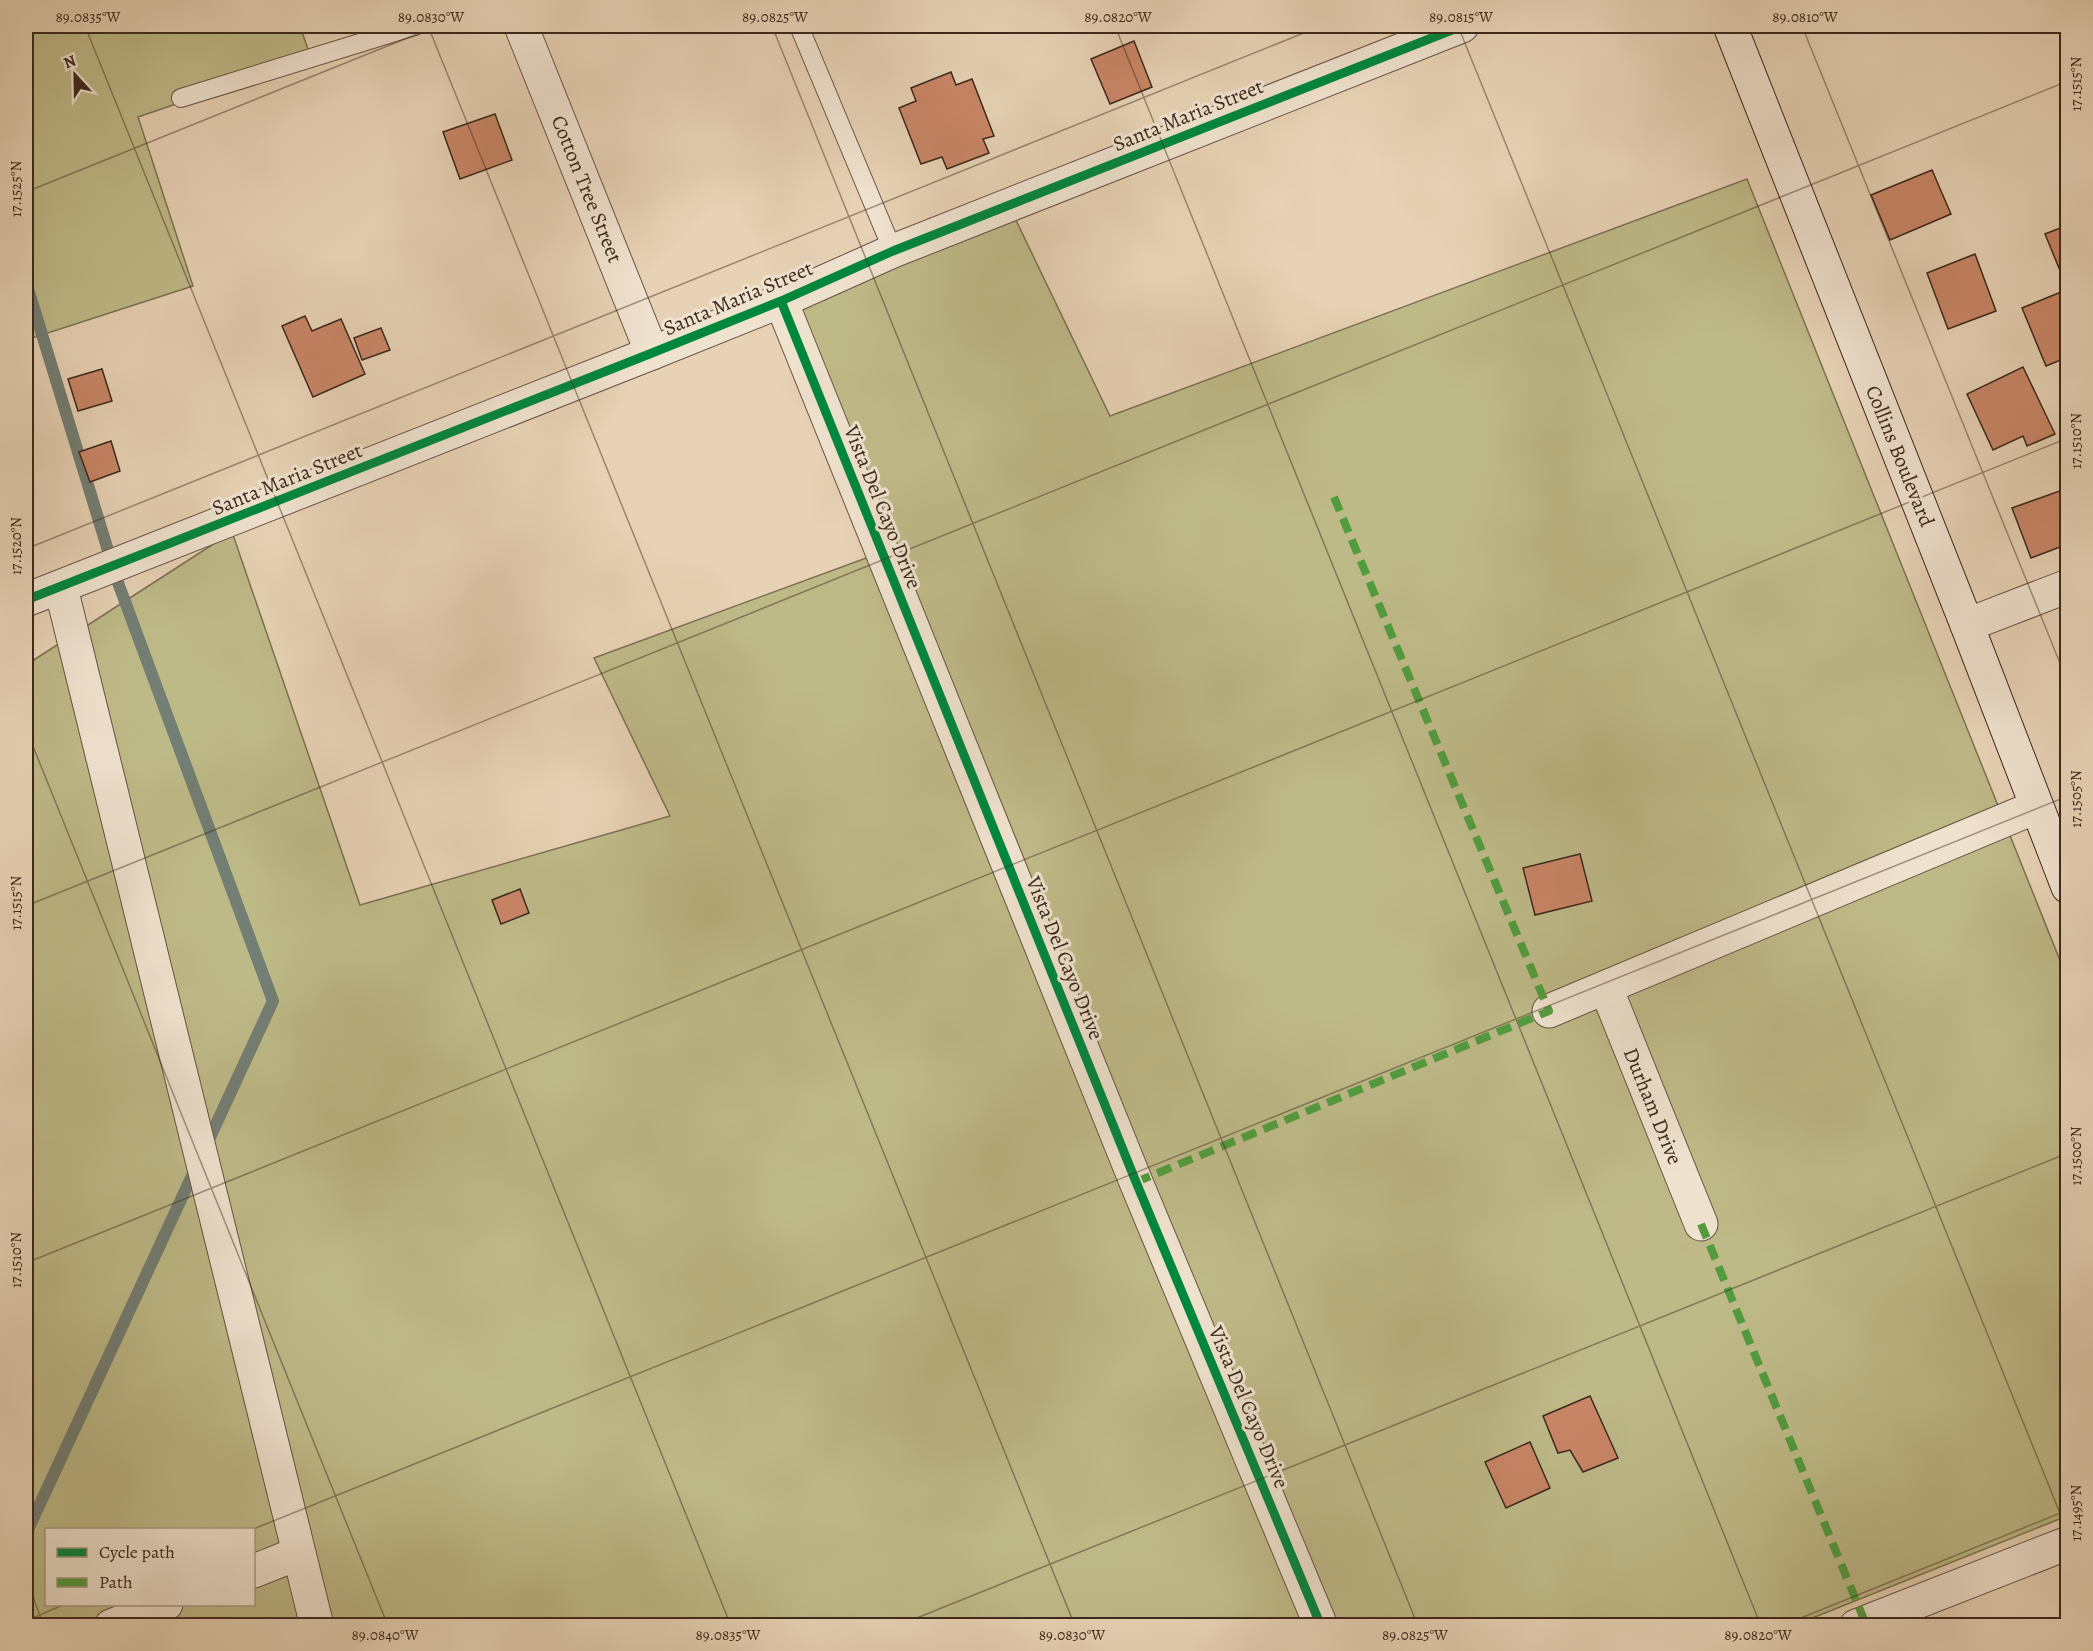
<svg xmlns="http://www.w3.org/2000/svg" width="2093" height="1651" font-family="Alegreya,serif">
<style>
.green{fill:#beba88;stroke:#7d7152;stroke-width:1.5;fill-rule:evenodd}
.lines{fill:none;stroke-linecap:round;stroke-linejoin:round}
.stream{stroke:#737e75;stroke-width:12}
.building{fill:#c98667;stroke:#3c281c;stroke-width:1.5}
.service-casing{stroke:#675242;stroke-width:20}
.minor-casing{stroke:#675242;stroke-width:35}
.tertiary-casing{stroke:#675242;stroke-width:35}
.secondary-casing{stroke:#3c281c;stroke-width:35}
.service{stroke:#efe2cf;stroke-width:18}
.minor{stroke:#efe2cf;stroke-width:33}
.tertiary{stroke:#efe2cf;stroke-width:33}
.secondary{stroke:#efe2cf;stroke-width:33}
.quiet{stroke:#529c3e;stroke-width:8;stroke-dasharray:15 8;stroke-linecap:butt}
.cycleway-casing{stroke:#efe2cf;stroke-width:13}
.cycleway{stroke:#00873e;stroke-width:9}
.ticks{fill:none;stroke:#3c281c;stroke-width:1.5;stroke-opacity:0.45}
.labels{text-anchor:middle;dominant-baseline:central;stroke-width:6;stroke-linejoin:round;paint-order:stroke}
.street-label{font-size:21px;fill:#3c281c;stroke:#efe2cf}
.neatline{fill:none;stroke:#3c281c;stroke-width:2}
.ticks-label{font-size:15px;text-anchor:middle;fill:#3c281c}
</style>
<rect width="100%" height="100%" fill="#e7d2b5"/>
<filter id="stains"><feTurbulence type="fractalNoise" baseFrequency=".00333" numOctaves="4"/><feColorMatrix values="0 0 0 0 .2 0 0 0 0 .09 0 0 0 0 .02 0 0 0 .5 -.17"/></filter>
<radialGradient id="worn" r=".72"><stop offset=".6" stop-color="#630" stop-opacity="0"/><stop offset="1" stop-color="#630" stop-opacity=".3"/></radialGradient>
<path class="green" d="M 26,26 L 300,26 L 311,58 L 138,117 L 193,286 L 26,340 Z
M 1747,179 L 2067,978 L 2067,1516 L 1795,1625 L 26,1626 L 26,665 L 232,532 L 360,905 L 670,816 L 594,658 L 869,557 L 781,318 L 1013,214 L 1110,416 ZM 46,1530 L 254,1530 L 254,1604 L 46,1604 Z"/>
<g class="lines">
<path class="stream" d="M 26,282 L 117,580 L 273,1001 L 206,1146
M 26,1534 L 197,1165"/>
</g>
<path class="building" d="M 1134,41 L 1152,87 L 1110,104 L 1091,59 Z
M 951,72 L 956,85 L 972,79 L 994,136 L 983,139 L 989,153 L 947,169 L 942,157 L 921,164 L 899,108 L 916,101 L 911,88 Z
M 495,114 L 512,160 L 460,179 L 443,132 Z
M 1932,170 L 1951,214 L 1890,240 L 1871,195 Z
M 2068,225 L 2068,290 L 2045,234 Z
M 1975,254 L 1996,311 L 1948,329 L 1927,273 Z
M 2061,292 L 2068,307 L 2068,357 L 2046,366 L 2022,308 Z
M 305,316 L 312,331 L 341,319 L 365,374 L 313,397 L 282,326 Z
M 381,328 L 390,350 L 362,360 L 354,338 Z
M 2023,367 L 2055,434 L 2027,446 L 2023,436 L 1993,450 L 1967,394 Z
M 102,369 L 112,401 L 78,411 L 68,379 Z
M 111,441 L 120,471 L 90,482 L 79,452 Z
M 2068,488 L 2068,544 L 2031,558 L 2012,508 Z
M 1580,854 L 1592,901 L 1535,915 L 1523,868 Z
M 520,889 L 529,913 L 501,924 L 492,900 Z
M 1590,1396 L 1618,1458 L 1583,1472 L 1570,1450 L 1558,1453 L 1543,1416 Z
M 1530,1442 L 1550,1488 L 1506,1508 L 1485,1462 Z"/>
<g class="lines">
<defs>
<path id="service" d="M 799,26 L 893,251
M 181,98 L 415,26"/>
<path id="minor" d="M 521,26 L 652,353
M 781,301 L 1136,1182 L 1321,1626
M 61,588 L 317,1626
M 1967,625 L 2068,586
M 1606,988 L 1701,1224
M 1549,1011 L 2036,807
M 254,1571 L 299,1553
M 111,1626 L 166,1604
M 1856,1626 L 2068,1543"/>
<path id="tertiary" d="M 26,600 L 652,353 L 781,301 L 893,251 L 1462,26"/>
<path id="secondary" d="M 1730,26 L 1967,625 L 2068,887"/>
</defs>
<use href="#service" class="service-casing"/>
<use href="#minor" class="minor-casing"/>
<use href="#tertiary" class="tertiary-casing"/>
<use href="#secondary" class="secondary-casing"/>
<use href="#service" class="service"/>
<use href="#minor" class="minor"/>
<use href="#tertiary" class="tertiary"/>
<use href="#secondary" class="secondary"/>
<path class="quiet" d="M 1136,1182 L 1549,1011 L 1331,490
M 1701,1224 L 1865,1622"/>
<defs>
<path id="cycleway" d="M 781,301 L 1136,1182 L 1321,1626
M 26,600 L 652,353 L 781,301 L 893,251 L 1462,26"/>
</defs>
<use href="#cycleway" class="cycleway-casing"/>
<use href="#cycleway" class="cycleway"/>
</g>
<path class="ticks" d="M 85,26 L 731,1626M 428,26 L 1075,1626M 772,26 L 1418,1626M 1115,26 L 1761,1626M 1458,26 L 2068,1533M 1802,26 L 2068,683M 26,192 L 437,26M 26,549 L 1321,26M 26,729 L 388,1626M 26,906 L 2068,81M 26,1263 L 2068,438M 251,1530 L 2068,796M 26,1579 L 44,1626M 26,1621 L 65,1604M 897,1626 L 2068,1153M 1781,1626 L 2068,1510"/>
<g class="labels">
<g class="street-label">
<text transform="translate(1188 115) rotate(-22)">Santa Maria Street</text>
<text transform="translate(587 189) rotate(68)">Cotton Tree Street</text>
<text transform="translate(738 298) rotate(-23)">Santa Maria Street</text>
<text transform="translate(1900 456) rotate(68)">Collins Boulevard</text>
<text transform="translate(287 479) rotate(-22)">Santa Maria Street</text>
<text transform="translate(883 507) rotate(68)">Vista Del Cayo Drive</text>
<text transform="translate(1065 958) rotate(68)">Vista Del Cayo Drive</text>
<text transform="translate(1653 1106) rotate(68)">Durham Drive</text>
<text transform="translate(1249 1407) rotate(67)">Vista Del Cayo Drive</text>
</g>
</g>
<rect width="2093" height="1651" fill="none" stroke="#e7d2b5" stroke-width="66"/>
<rect x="45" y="1528" width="210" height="78" fill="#efe2cf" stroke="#a79887" stroke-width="1.5"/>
<rect x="57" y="1548" width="30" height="9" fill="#00873e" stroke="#a79887" stroke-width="1.5"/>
<text x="99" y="1558" font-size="18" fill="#3c281c">Cycle path</text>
<rect x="57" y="1578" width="30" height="9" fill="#529c3e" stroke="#a79887" stroke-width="1.5"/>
<text x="99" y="1588" font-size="18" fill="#3c281c">Path</text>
<g transform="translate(75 75) rotate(338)" stroke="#efe2cf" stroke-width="4.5" paint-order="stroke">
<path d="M0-4.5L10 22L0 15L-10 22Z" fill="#3c281c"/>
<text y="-9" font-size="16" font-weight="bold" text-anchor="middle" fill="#3c281c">N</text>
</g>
<rect x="33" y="33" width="2027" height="1585" class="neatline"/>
<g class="ticks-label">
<text x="88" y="22">89.0835°W</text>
<text x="431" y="22">89.0830°W</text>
<text x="775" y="22">89.0825°W</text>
<text x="1118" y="22">89.0820°W</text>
<text x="1461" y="22">89.0815°W</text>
<text x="1805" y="22">89.0810°W</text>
<text transform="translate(2076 84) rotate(-90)" y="5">17.1515°N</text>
<text transform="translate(16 189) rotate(-90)" y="5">17.1525°N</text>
<text transform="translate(2076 441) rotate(-90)" y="5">17.1510°N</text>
<text transform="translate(16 546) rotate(-90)" y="5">17.1520°N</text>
<text transform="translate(2076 799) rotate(-90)" y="5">17.1505°N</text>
<text transform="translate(16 903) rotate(-90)" y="5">17.1515°N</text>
<text transform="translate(2076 1156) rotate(-90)" y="5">17.1500°N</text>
<text transform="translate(16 1260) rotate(-90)" y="5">17.1510°N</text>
<text transform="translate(2076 1513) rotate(-90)" y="5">17.1495°N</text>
<text x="385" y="1640">89.0840°W</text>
<text x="728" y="1640">89.0835°W</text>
<text x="1072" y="1640">89.0830°W</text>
<text x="1415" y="1640">89.0825°W</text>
<text x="1758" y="1640">89.0820°W</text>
</g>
<rect width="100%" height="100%" filter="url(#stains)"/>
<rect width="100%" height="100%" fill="url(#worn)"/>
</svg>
